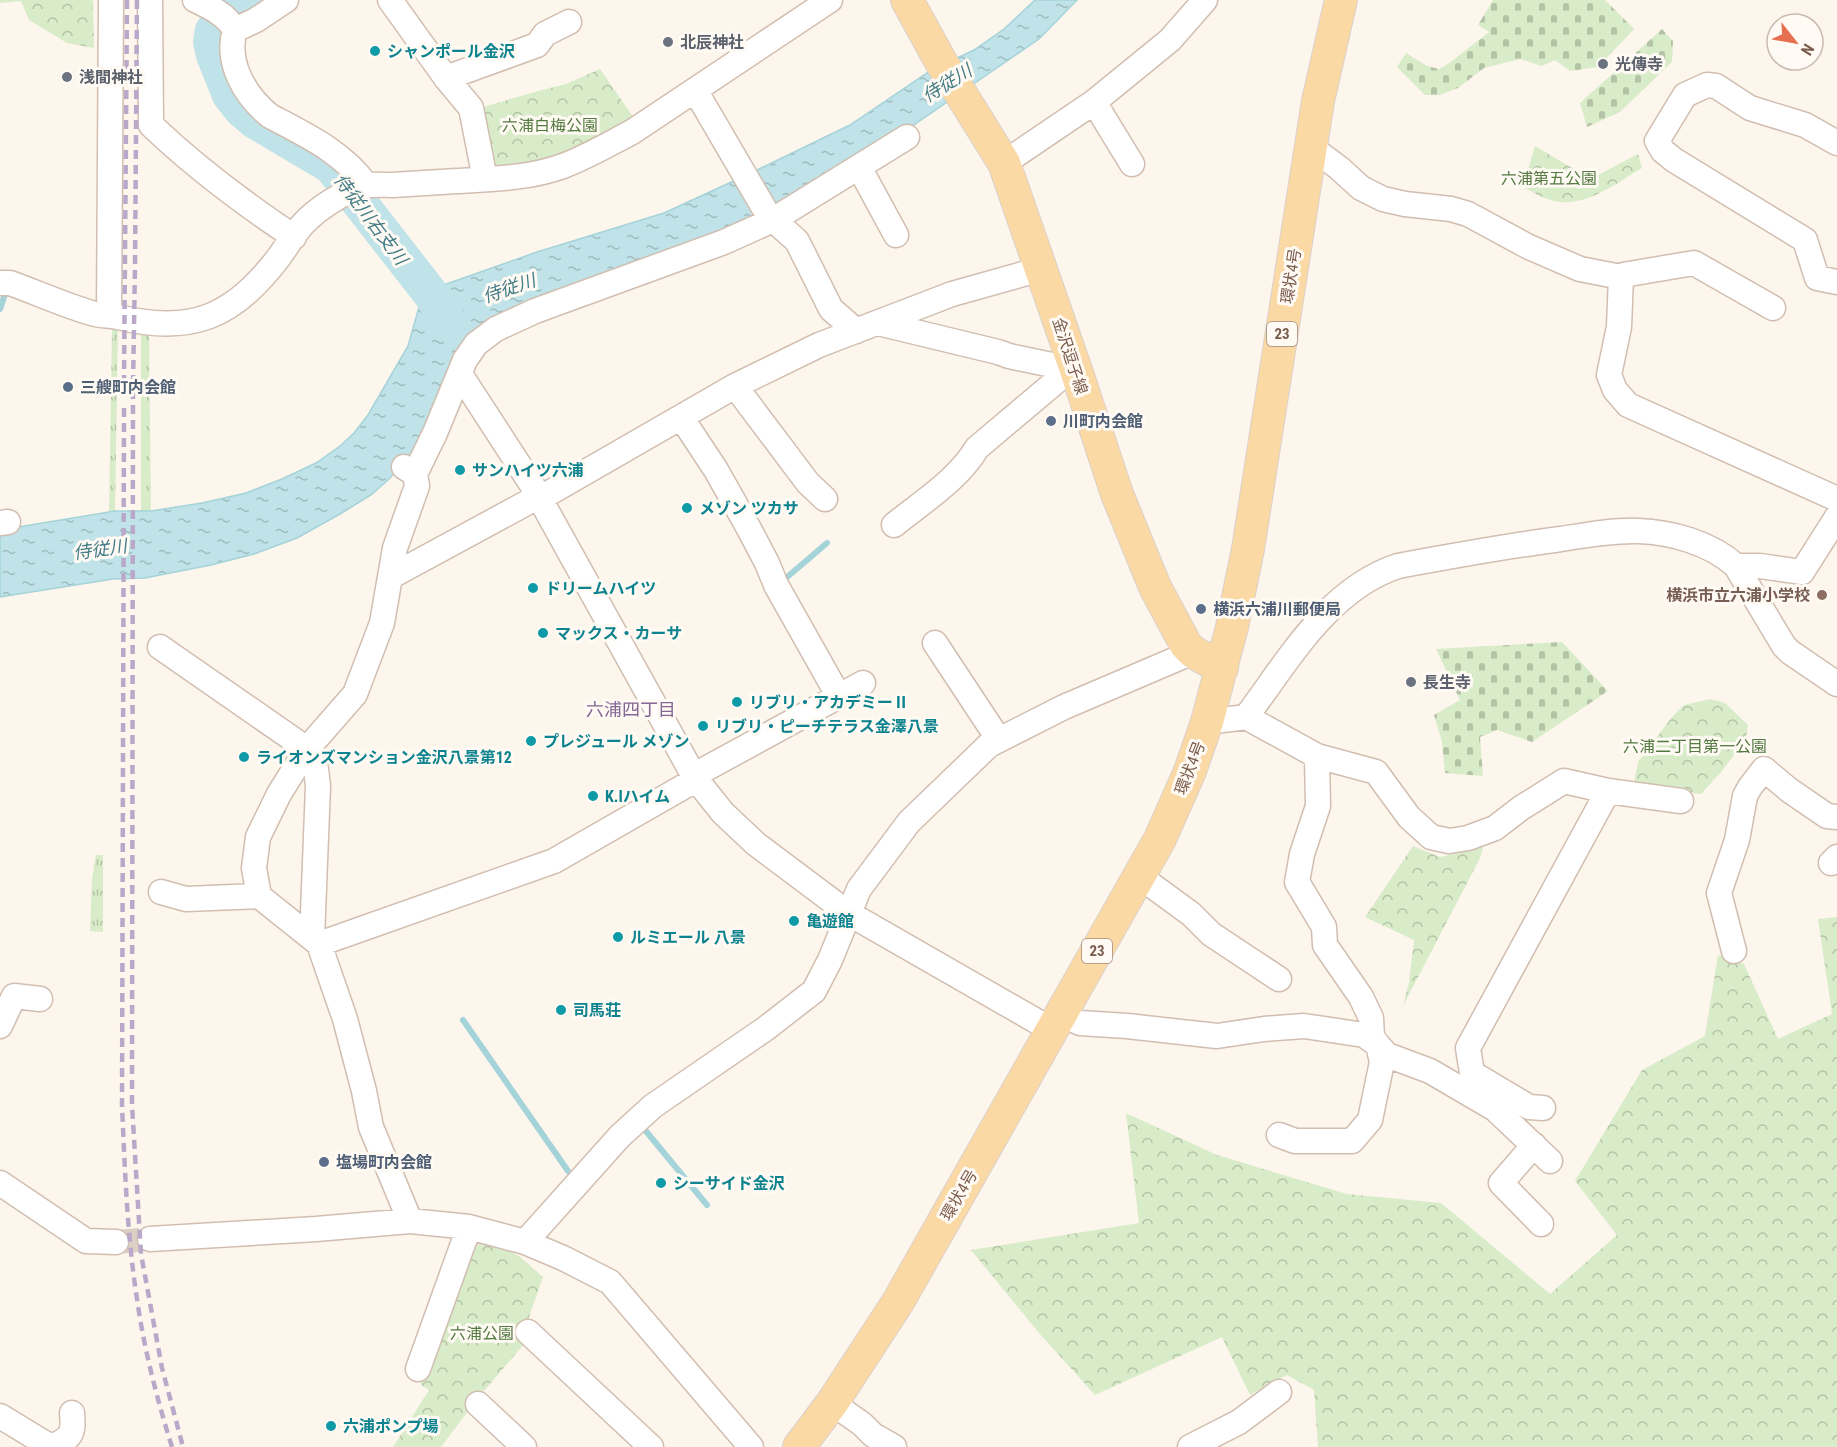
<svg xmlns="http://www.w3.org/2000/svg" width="1837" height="1447" font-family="'Roboto Condensed','Noto Sans JP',sans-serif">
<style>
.grass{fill:url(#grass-tufts)}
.forest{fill:url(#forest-crowns)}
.cemetery{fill:url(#cemetery-stones)}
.water{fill:url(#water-ripples);stroke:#a5d3da;stroke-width:1.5}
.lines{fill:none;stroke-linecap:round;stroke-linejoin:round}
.stream{stroke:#a5d3da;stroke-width:6}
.river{stroke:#bfe3e8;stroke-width:36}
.minor-tunnel{stroke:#dcd0c4;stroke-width:24;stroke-dasharray:24 12;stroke-linecap:butt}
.minor-casing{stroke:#d1beb0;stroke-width:27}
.major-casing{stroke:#dad1cd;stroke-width:34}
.minor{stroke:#fff;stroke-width:24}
.major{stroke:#fbd9a5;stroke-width:32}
.rail{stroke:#b9a8c9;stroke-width:4.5;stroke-dasharray:9 6;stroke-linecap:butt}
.worship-dot{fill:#6b7280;stroke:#fffaf3;stroke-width:2}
.culture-dot{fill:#0f9aa8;stroke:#fffaf3;stroke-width:2}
.service-dot{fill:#5c6f8a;stroke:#fffaf3;stroke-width:2}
.education-dot{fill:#8d6e63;stroke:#fffaf3;stroke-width:2}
.labels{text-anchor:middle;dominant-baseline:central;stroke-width:6;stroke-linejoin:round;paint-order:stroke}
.shield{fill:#fffaf3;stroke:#a28b7f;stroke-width:1.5}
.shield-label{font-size:15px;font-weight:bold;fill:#7a5c4d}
.worship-label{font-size:16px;font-weight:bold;fill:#5b616d;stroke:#fffaf3;text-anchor:start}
.culture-label{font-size:16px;font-weight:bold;fill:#0d838f;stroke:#fffaf3;text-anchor:start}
.park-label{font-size:16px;fill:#537a41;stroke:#fffaf3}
.street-label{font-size:16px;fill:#7a5c4d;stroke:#fffaf3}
.service-label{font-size:16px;font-weight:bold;fill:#4e5e75;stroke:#fffaf3;text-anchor:start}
.education-label{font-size:16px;font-weight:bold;fill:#785e54;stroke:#fffaf3;text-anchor:end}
.water-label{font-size:18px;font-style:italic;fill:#437c86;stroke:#fffaf3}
.neighbourhood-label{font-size:18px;fill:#846695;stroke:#fffaf3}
</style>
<defs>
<pattern id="grass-tufts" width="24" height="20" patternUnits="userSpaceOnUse" patternTransform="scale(1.5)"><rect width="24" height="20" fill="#d8ecc9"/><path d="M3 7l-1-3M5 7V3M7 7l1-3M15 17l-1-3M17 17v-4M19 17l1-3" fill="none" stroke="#b4c2a5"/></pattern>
<pattern id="forest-crowns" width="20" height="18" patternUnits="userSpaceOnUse" patternTransform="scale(1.5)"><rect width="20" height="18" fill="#d8ecc9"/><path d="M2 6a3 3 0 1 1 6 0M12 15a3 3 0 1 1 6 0" fill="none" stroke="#b4c2a5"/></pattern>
<pattern id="cemetery-stones" width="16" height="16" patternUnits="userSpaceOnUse" patternTransform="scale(1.5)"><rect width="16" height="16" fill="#d8ecc9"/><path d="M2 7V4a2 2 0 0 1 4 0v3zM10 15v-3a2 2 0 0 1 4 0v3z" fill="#b4c2a5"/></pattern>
<pattern id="water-ripples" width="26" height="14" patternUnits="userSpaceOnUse" patternTransform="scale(1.5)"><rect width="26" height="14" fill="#bfe3e8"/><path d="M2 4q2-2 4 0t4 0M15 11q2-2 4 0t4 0" fill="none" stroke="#a0bbbe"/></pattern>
</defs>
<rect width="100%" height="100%" fill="#fdf6ec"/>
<path class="grass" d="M 118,324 L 115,511 L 109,512 L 112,328 Z
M 141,329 L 149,331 L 151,511 L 141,511 Z
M 96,855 L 103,855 L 103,932 L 90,931 L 92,879 Z"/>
<path class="forest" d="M 0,0 L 93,0 L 94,48 L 67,43 L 29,20 L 21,1 L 0,3 Z
M 600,69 L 636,121 L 560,161 L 492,170 L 477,109 L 538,91 L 566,84 Z
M 1535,146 L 1572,168 L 1594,177 L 1638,154 L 1642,168 C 1616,183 1586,208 1554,201 C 1544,199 1533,192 1523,187 Z
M 1710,699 L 1725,703 L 1748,725 L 1746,739 L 1722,771 L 1701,794 L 1679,792 L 1659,785 L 1634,783 L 1638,762 L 1672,717 L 1684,705 Z
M 1413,846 L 1440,857 L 1483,847 L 1480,858 L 1403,1006 L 1409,982 L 1414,940 L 1365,917 Z
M 1837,917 L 1837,1447 L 1318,1447 L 1314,1390 L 1287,1375 L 1250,1395 L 1222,1337 L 1095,1395 L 1039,1333 L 971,1250 L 1139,1223 L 1126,1113 L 1217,1155 L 1347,1194 L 1441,1203 L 1550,1294 L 1617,1235 L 1575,1181 L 1642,1070 L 1705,1036 L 1718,955 L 1744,964 L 1778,1039 L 1832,1014 L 1818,919 Z
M 484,1240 L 519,1256 L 543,1277 L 522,1337 L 525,1343 L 478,1398 L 441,1447 L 393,1447 L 429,1390 L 420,1384 L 470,1250 Z"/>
<path class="cemetery" d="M 1493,0 L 1605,0 L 1634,29 L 1598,67 L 1570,71 L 1555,60 L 1542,66 L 1520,59 L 1484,68 L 1458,88 L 1440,95 L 1425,95 L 1397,67 L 1406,53 L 1427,66 L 1439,69 L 1448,64 L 1489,32 L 1478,25 Z
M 1662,29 L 1673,41 L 1672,62 L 1620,112 L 1587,127 L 1580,103 Z
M 1562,642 L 1608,691 L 1532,742 L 1497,730 L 1480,737 L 1483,776 L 1445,773 L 1442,742 L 1434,715 L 1460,700 L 1436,649 Z"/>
<path class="water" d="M 1035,0 L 1077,0 L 1039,39 L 832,181 L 758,221 L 493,322 L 420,441 L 406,461 L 388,480 L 371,495 L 340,514 L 297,538 L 254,554 L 211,565 L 145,578 L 113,579 L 0,597 L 0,530 L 115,511 L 151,511 L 202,503 L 246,493 L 282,479 L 316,463 L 340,446 L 354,433 L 368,415 L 408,346 L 421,300 L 441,286 L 537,252 L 664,213 L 751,173 L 850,125 L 930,71 L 974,50 L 1004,29 Z"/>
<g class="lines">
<path class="stream" d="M 0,309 L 6,291
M 786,578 L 827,543
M 463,1020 L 568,1171
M 645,1130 L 707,1205"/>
<path class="river" d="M 251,0 L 230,12 L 213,30 L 211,42 L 214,55 L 230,95 L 241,109 L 255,121 L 331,166 L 430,293 L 449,322"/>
<path class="minor-tunnel" d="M 116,1242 L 150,1239"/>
<defs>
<path id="minor" d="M 150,0 L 151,125 C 195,167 243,203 294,237
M 195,0 C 210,7 227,15 235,30 C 225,62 245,96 270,116 C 306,135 343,152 367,186
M 390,0 L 446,78 L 471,108 L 485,179
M 235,30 L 256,20 L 286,0
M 446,78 L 537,45 L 545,34 L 569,22
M 695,90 L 768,215 L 797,241 L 831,309 L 856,331
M 1094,102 L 1132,164
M 1837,143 L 1805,125 L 1750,108 L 1716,86 L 1707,85 L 1685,95 L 1657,141 L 1663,151 L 1674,160 L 1805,240 L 1817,278 L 1837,282
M 1311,147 L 1339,168 L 1361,188 L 1383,199 L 1405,204 L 1451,209 L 1468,214 L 1529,247 L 1580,269 L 1621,277 L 1619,327 L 1609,375 L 1615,390 L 1628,405 L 1837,499
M 1004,163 L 1094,102 L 1170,40 L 1205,0
M 859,167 L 896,235
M 1621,277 L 1623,275 L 1694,263 L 1773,308
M 0,283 L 10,283 C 38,293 66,306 95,314 C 103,316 110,315 118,317 C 191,335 234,317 279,257 C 287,246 294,234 303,224 C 318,208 343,192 364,186 C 373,184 383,185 392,185 C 408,184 425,183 441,182 C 481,179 525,180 563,166 C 587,157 609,144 632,132 L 830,0
M 109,315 L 111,0
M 878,323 L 998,352 L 1009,356 L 1076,370
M 460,374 L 534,488 L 695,778 L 723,813 L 756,844 L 848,913 L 1052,1030
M 735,386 L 808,483 L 825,499
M 681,417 L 716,470 L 748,527 L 767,563 L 776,585 L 838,695
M 404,467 L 415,474 L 417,486 L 395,548 L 382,623 L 355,694 L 307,749 L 279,794 L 258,837 L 254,868 L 259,896 L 319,944 L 345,1019 L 364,1091 L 371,1127 L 410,1221
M 415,474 L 435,433 L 465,360 L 476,344 L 496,329 L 535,311 L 724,242 L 773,220 L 907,137
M 0,523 L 8,522
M 894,525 C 922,502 958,480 977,448 L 1060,378 L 1076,370
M 1736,566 L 1760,566 L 1802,572 L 1837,517
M 390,577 L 532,500 L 544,496 L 735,386 L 819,345 L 952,294 L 1041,269
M 935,643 L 999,740
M 160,647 L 307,749
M 1246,717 C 1288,661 1328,589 1398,566 C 1452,556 1506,546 1561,539 C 1586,535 1613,530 1638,531 C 1671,532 1711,543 1736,566 L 1784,646 L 1790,652 L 1837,684
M 1207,722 L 1246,717 L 1317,756 L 1376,772 L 1409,817 L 1431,837 L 1449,841 L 1468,838 L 1495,828 L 1521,808 L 1564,781 L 1608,791 L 1681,801
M 306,753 L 316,769 L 318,786 L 312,938
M 1831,863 L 1837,857
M 1139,876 L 1191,914 L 1211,934 L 1279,979
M 161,892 L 186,899 L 259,896
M 319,944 L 554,861 L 690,783 L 700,772 L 863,683
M 1734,951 L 1719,893 L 1737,840 L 1745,796 L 1750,787 L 1764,769 L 1789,790 L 1827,816 L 1837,817
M 1061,1014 L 1080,1023 L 1127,1026 L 1217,1036 L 1264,1029 L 1304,1026 L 1364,1035 L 1378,1045 L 1387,1055 L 1430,1071 L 1495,1109 L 1550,1161
M 0,1026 L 14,996 L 40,999
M 1543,1108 L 1529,1107 L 1472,1073 L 1468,1048 L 1608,791
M 1279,1135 L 1295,1141 L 1352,1141 L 1370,1120 L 1382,1062 L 1378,1045 L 1372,1037 L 1371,1018 L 1361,997 L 1325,945 L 1324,927 L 1297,882 L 1302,854 L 1318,806 L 1317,756
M 1534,1145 L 1501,1183 L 1541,1224
M 0,1183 L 86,1241 L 116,1242
M 150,1239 L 316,1229 L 410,1221 L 469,1227 L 525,1242 L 563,1258 L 610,1282 L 751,1447
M 525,1242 L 620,1136 L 653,1106 L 765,1029 L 814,991 L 830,960 L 859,889 L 909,822 L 989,745 L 1064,707 L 1193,652
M 528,1332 L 651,1447
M 418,1369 L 469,1227
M 832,1403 L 862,1424 L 873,1435 L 894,1447
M 478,1404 L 524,1447
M 0,1416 L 51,1447
M 51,1447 C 71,1438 74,1435 72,1413
M 1190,1447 L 1239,1422 L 1279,1392"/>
<path id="major" d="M 907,0 L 941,62 L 1004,163 L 1076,370 L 1117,494 L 1155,587 L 1186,645 L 1193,652 L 1222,668
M 799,1447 L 832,1403 L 898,1302 L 1160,839 L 1190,771 L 1207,722 L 1232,627 L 1248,549 L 1318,101 L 1341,0"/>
</defs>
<use href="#minor" class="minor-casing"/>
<use href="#major" class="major-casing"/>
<use href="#minor" class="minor"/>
<use href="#major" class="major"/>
<path class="rail" d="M 137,0 L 135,266 L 133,387 L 132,1105 L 141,1254 L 162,1368 L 183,1447
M 124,384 L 127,0
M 124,408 L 122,1106 C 125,1170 127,1235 137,1299 C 144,1349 157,1399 172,1447"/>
</g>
<g class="worship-dot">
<circle cx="668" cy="42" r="6"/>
<circle cx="1603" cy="64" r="6"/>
<circle cx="67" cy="77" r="6"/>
<circle cx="1411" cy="682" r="6"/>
</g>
<g class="culture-dot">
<circle cx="375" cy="51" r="6"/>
<circle cx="460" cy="470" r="6"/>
<circle cx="687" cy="508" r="6"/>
<circle cx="533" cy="588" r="6"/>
<circle cx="543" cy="633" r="6"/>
<circle cx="737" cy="702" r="6"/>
<circle cx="703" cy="726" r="6"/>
<circle cx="531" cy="741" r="6"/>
<circle cx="244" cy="757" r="6"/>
<circle cx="593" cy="796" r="6"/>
<circle cx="794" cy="921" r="6"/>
<circle cx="618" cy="937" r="6"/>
<circle cx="561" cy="1010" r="6"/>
<circle cx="661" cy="1183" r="6"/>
<circle cx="331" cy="1426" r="6"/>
</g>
<g class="service-dot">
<circle cx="68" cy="387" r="6"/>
<circle cx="1051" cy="421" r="6"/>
<circle cx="1201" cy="609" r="6"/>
<circle cx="324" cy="1162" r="6"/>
</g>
<circle class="education-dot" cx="1822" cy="595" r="6"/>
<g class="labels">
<g class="shield">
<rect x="1267" y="322" width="30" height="24" rx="4.5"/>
<rect x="1082" y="939" width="30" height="24" rx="4.5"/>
</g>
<g class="shield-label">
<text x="1282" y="334">23</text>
<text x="1097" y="951">23</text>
</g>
<g class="worship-label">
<text x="680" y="42">北辰神社</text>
<text x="1615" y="64">光傳寺</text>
<text x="79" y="77">浅間神社</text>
<text x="1423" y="682">長生寺</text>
</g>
<g class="culture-label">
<text x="387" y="51">シャンポール金沢</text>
<text x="472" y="470">サンハイツ六浦</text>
<text x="699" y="508">メゾン ツカサ</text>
<text x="545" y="588">ドリームハイツ</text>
<text x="555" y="633">マックス・カーサ</text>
<text x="749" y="702">リブリ・アカデミーⅡ</text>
<text x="715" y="726">リブリ・ピーチテラス金澤八景</text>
<text x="543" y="741">プレジュール メゾン</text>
<text x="256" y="757">ライオンズマンション金沢八景第12</text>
<text x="605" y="796">K.Iハイム</text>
<text x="806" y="921">亀遊館</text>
<text x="630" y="937">ルミエール 八景</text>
<text x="573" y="1010">司馬荘</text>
<text x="673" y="1183">シーサイド金沢</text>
<text x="343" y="1426">六浦ポンプ場</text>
</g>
<g class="park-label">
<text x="550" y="125">六浦白梅公園</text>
<text x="1549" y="178">六浦第五公園</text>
<text x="1695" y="746">六浦二丁目第一公園</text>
<text x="482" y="1333">六浦公園</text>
</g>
<g class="street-label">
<text transform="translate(1291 276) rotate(-81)">環状4号</text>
<text transform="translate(1070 356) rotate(72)">金沢逗子線</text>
<text transform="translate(1190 768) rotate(-69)">環状4号</text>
<text transform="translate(959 1195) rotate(-60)">環状4号</text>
</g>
<g class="service-label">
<text x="80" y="387">三艘町内会館</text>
<text x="1063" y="421">川町内会館</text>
<text x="1213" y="609">横浜六浦川郵便局</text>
<text x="336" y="1162">塩場町内会館</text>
</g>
<g class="education-label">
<text x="1810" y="595">横浜市立六浦小学校</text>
</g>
<g class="water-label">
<text transform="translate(947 83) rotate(-32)">侍従川</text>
<text transform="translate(371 219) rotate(53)">侍従川右支川</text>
<text transform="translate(509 288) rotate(-19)">侍従川</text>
<text transform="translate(100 549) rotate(-8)">侍従川</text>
</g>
<g class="neighbourhood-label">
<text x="631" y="709">六浦四丁目</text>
</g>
</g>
<g transform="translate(1795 42) rotate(121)"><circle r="28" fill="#fffaf3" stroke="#cabbb1" stroke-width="1.5"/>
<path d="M0-4.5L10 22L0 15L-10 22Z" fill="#e76f51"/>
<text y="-9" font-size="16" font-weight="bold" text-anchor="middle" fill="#7a5c4d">N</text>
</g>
</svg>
